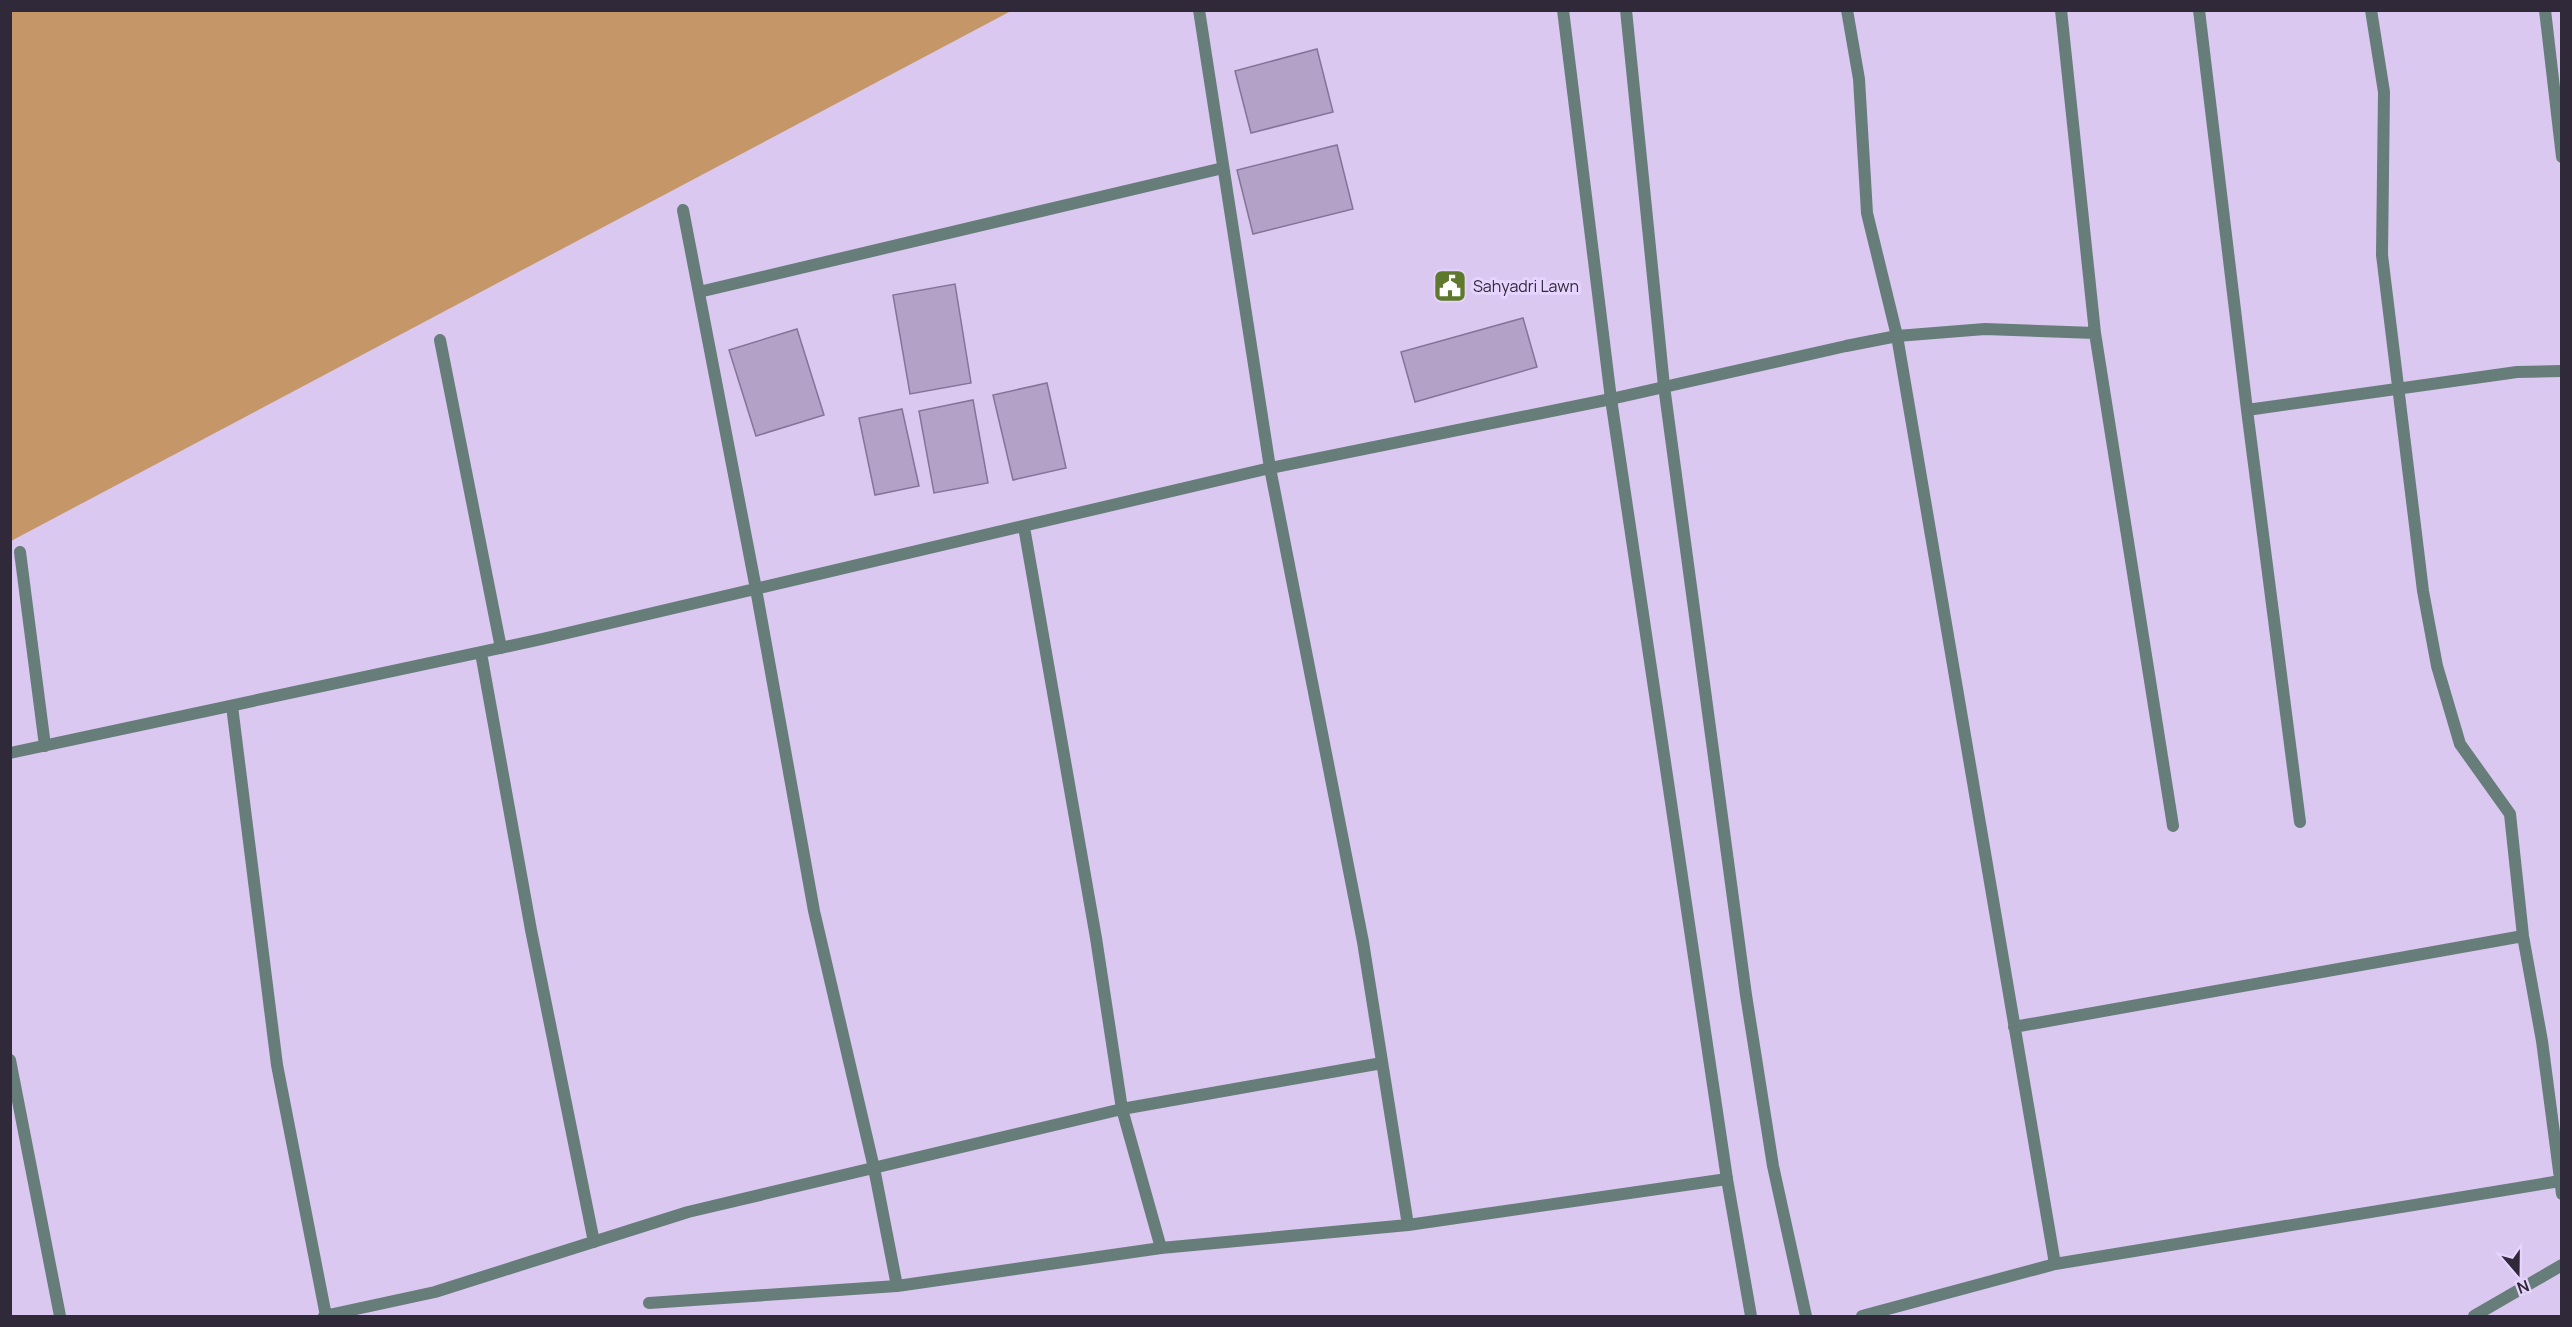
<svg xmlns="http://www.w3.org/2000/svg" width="2572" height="1327" font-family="Manrope,sans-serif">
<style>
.green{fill:#c59768}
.building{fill:#b3a1c8;stroke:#857398;stroke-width:1.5}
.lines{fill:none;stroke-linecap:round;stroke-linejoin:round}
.minor{stroke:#677d7a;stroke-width:12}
.tertiary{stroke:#677d7a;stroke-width:12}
.labels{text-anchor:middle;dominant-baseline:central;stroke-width:6;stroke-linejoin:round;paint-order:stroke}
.poi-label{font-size:16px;fill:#302939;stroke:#e7d4fe;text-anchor:start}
</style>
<rect width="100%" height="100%" fill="#dac8f0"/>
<path class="green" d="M 11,10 L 1011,10 L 1011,11 L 11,541 Z"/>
<path class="building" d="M 1317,49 L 1333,112 L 1251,133 L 1235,71 Z
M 1337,145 L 1353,209 L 1253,234 L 1237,170 Z
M 955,284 L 971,383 L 910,394 L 893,295 Z
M 1523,318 L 1537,367 L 1415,402 L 1401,352 Z
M 797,329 L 824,415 L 756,436 L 729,350 Z
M 1047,383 L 1066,468 L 1013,480 L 993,395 Z
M 973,400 L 988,483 L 934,493 L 919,411 Z
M 902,409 L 919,486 L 875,495 L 859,418 Z"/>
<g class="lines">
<path class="minor" d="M 1199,10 L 1270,468 L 1363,942 L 1408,1225 L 1727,1179
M 1847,10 L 1859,79 L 1867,213 L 1897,336 L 2055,1264
M 2199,10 L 2247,410 L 2517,372 L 2562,371
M 2371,10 L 2384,92 L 2382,255 L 2423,591 L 2437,666 L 2460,744 L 2510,814 L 2523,936 L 2542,1041 L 2562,1194
M 2545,10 L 2562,157
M 683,210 L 756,589 L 814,911 L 874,1168 L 897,1286
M 699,292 L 1223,168
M 2095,333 L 2173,826
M 440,340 L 501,648
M 2247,410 L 2300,822
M 1024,527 L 1096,938 L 1122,1109 L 1161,1248
M 20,552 L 45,746
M 481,653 L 531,930 L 594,1242
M 232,706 L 277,1065 L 326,1316
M 10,753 L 542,639 L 1270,468 L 1611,399 L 1846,346 L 1897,336 L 1985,329 L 2095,333 L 2061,10
M 2014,1027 L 2523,936
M 10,1060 L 60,1316
M 649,1303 L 897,1286 L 1161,1248 L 1408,1225
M 324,1316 L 435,1292 L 688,1212 L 1122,1109 L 1382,1063
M 1862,1316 L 2055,1264 L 2560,1181
M 2474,1316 L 2562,1265"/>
<path class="tertiary" d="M 1563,10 L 1611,399 L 1727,1179 L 1751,1316
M 1626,10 L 1664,386 L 1746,995 L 1773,1166 L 1806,1316"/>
</g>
<defs>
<symbol id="civic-square" viewBox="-11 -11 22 22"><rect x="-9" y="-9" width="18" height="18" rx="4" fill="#5e792c" stroke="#e7d4fe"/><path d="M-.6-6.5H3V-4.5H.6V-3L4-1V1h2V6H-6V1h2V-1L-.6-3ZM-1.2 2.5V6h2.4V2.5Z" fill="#fff"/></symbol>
</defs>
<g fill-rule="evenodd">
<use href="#civic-square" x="1431" y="267" width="38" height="38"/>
</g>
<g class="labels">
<g class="poi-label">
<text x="1473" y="286">Sahyadri Lawn</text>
</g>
</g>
<rect width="2572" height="1327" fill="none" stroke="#302939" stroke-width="24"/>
<g transform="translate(2518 1273) rotate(160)" stroke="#e7d4fe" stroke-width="4.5" paint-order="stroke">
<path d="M0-4.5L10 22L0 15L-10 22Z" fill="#302939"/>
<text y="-9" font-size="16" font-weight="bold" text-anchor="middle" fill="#302939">N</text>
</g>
</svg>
